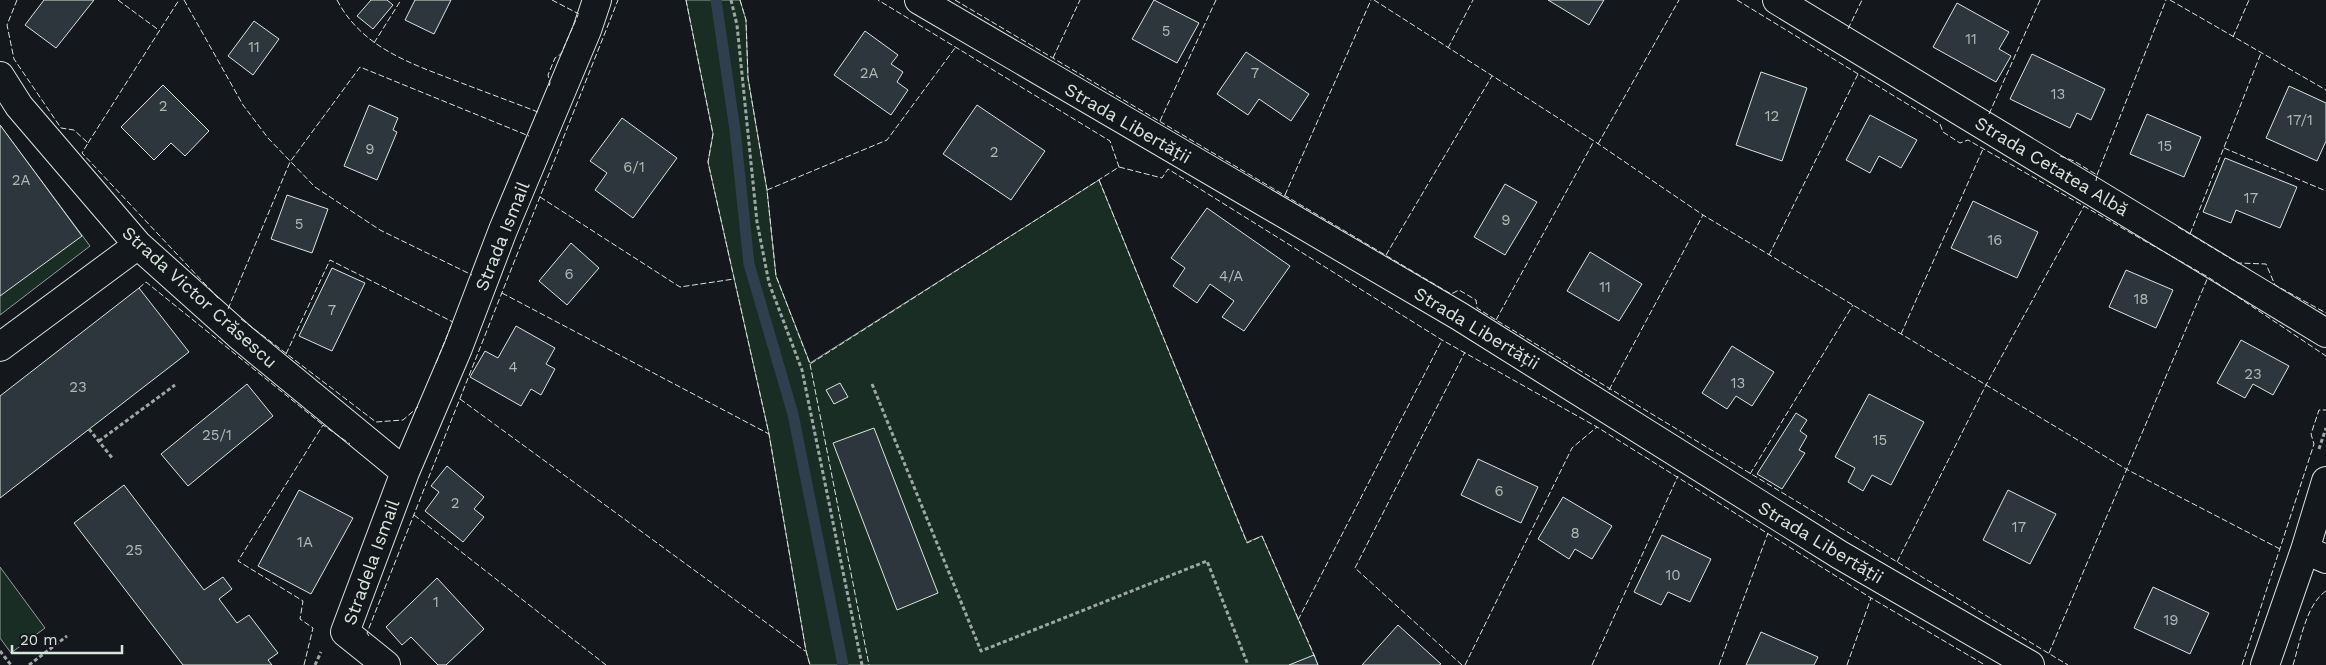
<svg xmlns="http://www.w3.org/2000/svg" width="2326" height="665" font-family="'Work Sans',sans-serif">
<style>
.green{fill:#1a2d24;stroke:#939e99}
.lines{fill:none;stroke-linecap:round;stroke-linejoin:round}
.stream{stroke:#2f3f4d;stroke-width:11}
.building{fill:#2c363c;stroke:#d8e6dc}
.minor-casing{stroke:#d8e6dc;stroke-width:30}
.path{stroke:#9da8a2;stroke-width:3;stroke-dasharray:4 2.5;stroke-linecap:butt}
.minor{stroke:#14181c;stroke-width:28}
.fence{stroke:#d8e6dc;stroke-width:1;stroke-dasharray:6 2.5;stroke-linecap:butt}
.labels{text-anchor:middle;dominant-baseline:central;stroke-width:4;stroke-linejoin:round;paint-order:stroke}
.number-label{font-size:15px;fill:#adbab4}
.street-label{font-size:18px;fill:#d8e6dc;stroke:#14181c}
</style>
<rect width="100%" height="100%" fill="#14181c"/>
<path class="green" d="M 686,0 L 740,0 L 746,20 L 748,78 L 767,190 L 776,276 L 810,363 L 1099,180 L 1247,542 L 1262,536 L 1318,665 L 810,665 L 806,651 L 769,434 L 708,162 L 713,134 Z
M 0,125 L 90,246 L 0,315 Z
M 0,567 L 45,628 L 11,653 L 0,638 Z"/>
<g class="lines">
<path class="stream" d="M 716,0 L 735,130 L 749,264 L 793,414 L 843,665"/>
</g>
<path class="building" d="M 44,0 L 94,0 L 56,48 L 25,25 Z
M 371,0 L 387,0 L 393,5 L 373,29 L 357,16 Z
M 415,0 L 451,0 L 434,34 L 405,20 Z
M 1154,0 L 1199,23 L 1177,63 L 1132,39 Z
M 1548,0 L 1604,0 L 1589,25 Z
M 1957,3 L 2009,32 L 1999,49 L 2011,56 L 1996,82 L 1933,47 Z
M 254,21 L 279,39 L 253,75 L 228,56 Z
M 865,31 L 898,55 L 891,64 L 903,72 L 897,82 L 908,90 L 891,115 L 834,75 Z
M 1246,52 L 1309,94 L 1291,121 L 1259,99 L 1248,115 L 1217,94 Z
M 2032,54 L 2105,89 L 2091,120 L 2077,113 L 2070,128 L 2010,99 Z
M 1761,72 L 1807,88 L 1782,161 L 1736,145 Z
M 163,85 L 209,131 L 185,156 L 171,143 L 154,160 L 121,127 Z
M 2289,86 L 2326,103 L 2326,141 L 2317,161 L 2266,138 Z
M 369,105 L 398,118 L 393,130 L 397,132 L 377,180 L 344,166 Z
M 977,105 L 1045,151 L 1011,200 L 943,154 Z
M 2147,114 L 2201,137 L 2184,177 L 2130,154 Z
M 1870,115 L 1917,140 L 1901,168 L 1879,156 L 1870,173 L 1846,160 Z
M 622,118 L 677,158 L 633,218 L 595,190 L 607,173 L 590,161 Z
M 0,125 L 82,236 L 0,296 Z
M 2225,158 L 2297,187 L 2280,228 L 2236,210 L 2231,223 L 2203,212 Z
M 1505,184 L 1537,202 L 1505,255 L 1474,237 Z
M 287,195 L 328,209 L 312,253 L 271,239 Z
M 1973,201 L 2038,232 L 2017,278 L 1951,248 Z
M 1207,208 L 1290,266 L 1244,331 L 1222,317 L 1234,301 L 1210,284 L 1197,303 L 1173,286 L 1185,268 L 1171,258 Z
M 571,243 L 599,268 L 567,305 L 539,281 Z
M 1590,252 L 1642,284 L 1619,321 L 1567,291 Z
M 332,268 L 365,283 L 332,351 L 299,336 Z
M 2126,270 L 2173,290 L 2156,328 L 2109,307 Z
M 139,288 L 189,352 L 0,498 L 0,396 Z
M 516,326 L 555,348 L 546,364 L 555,369 L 541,395 L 531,389 L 521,406 L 470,377 L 485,351 L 498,358 Z
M 2241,340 L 2289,366 L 2273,395 L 2253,384 L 2245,398 L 2217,383 Z
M 1732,346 L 1774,372 L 1752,406 L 1736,396 L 1727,409 L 1702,393 Z
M 840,383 L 848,397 L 834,404 L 826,390 Z
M 247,384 L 273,416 L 188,486 L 161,454 Z
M 1869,394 L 1924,422 L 1891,485 L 1872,475 L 1863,491 L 1848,482 L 1855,468 L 1835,457 Z
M 1796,413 L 1807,420 L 1800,431 L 1807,436 L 1799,450 L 1805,453 L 1782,489 L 1757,474 Z
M 874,428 L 938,593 L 897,610 L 833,443 Z
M 1478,459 L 1538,487 L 1521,523 L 1461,495 Z
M 447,466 L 484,497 L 474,509 L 484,517 L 463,542 L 425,511 L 439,492 L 431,486 Z
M 124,485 L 204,590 L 223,577 L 232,589 L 219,599 L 237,623 L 249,615 L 278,653 L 268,660 L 272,665 L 183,665 L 74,523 Z
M 299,490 L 353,518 L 311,594 L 258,566 Z
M 2008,490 L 2056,514 L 2030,564 L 1983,540 Z
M 1563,497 L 1612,526 L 1592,559 L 1575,549 L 1569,559 L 1538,539 Z
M 1662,535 L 1711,559 L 1690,602 L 1668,592 L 1661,605 L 1634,592 Z
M 437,578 L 484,629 L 446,665 L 438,665 L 411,637 L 402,645 L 386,627 Z
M 2153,587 L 2209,613 L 2190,654 L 2134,628 Z
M 1398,625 L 1441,664 L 1439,665 L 1362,665 Z
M 1761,632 L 1818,657 L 1814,665 L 1746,665 Z
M 1314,655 L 1318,665 L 1289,665 Z"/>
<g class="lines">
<defs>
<path id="minor" d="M 919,0 L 1459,316 L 1840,555 L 2030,665
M 1777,0 L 2326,333
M 0,76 L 19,106 L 138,245 L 242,338 L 405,472
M 0,347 L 138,245
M 2305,550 L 2326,559
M 386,665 L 345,632 L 405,472 L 458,348 L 503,230 L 587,30 L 597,0
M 2265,665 L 2305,550 L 2326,481"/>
</defs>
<use href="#minor" class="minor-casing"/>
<path class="path" d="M 731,0 L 737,25 L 757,222 L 769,283 L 802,370 L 862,665
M 872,384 L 981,651 L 1207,561 L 1248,665
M 89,429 L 113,459
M 99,441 L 175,385
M 2319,449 L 2326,428
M 0,651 L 11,665
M 29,665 L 67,636
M 315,665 L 321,652"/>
<use href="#minor" class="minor"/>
<path class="fence" d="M 17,0 L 7,25 L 14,59 L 61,128 L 74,130 L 88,143 L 82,153 L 219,299
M 118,0 L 160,31
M 184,0 L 243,105 L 268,138 L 315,187 L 380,230 L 472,275
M 337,0 C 362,48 412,64 459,82 C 485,92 512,102 538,112
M 552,0 L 579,14
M 686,0 L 713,134 L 708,162 L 769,434 L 806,651 L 810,665
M 740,0 L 746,20 L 748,78 L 767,190 L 776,276 L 810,364 L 1119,167 L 1110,141 L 878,0
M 955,0 L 1451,294 L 1459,290 L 1476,300 L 1477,308 L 1496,320 L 2068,665
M 1374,0 L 1594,141 L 1703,215 L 2126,469 L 2280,549
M 1737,0 L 1940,124 L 1943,132 L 1960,143 L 1968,140 L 2208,277 L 2326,356
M 2170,0 L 2326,90
M 1848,29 L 1862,0
M 2233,37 L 2249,0
M 374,43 L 401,0
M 1448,48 L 1473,0
M 1053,58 L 1080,0
M 549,86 L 550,83 L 548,75 L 555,58 L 561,54 L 578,15
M 1989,114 L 2040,0
M 1160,121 L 1216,0
M 88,143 L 179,0
M 1598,144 L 1679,0
M 2224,148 L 2326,191
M 2060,156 L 2074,161 L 2097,175 L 2096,181
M 1119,167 L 1162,178 L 1168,169 L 1442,340 L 1597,427 L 1871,598 L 1985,665
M 2097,175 L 2166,0
M 1099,180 L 1247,543 L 1262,536 L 1315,657
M 767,190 L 887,140 L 955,48
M 1285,195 L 1371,0
M 540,197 L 680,287 L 734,279
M 2178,227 L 2238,263 L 2266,264 L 2275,285 L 2326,313
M 2190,234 L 2261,53
M 1386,255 L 1492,76
M 1769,255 L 1858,74
M 139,288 L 146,282 L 323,425
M 502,293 L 769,434
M 228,309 L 290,162 L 360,67 L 529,136
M 241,319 L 376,422 L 403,420 L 418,407
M 1496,320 L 1594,141
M 1901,334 L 1983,149
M 286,354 L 330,260 L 453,322
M 436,363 L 451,326
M 810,364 L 869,665
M 1609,390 L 1703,215
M 460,399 L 805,651
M 1750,474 L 1853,305
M 414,515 L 606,665
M 1897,562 L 1986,385 L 2084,206
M 1298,620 L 1442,340
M 369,636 L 367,633 L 618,0
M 2049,653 L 2208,277
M 304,665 L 313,628 L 300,619 L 303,601 L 238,561 L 323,425 L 350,444
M 1462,665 L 1355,568 L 1465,352
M 1465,665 L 1572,448 L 1597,427
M 1592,665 L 1678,476
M 1719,665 L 1768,533
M 1847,665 L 1871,598
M 2242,665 L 2314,444 L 2311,434 L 2319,410 L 2326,410
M 2293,665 C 2300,643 2306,604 2326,591"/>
</g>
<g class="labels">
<g class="number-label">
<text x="1166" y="31">5</text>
<text x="1971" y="39">11</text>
<text x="254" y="47">11</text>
<text x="869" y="73">2A</text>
<text x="1255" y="73">7</text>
<text x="2058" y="94">13</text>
<text x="163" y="106">2</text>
<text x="1772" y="116">12</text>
<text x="2300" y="120">17/1</text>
<text x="2165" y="146">15</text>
<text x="370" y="149">9</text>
<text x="994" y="152">2</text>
<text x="634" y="167">6/1</text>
<text x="21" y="180">2A</text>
<text x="2251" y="198">17</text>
<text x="1506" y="220">9</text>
<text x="299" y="224">5</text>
<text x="1995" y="240">16</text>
<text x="569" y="274">6</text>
<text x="1231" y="276">4/A</text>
<text x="1605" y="287">11</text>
<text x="2141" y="299">18</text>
<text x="332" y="310">7</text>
<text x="513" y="367">4</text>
<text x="2253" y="374">23</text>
<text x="1738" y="383">13</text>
<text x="78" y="387">23</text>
<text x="217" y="435">25/1</text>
<text x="1880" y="440">15</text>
<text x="1499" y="491">6</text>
<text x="455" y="503">2</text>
<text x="2019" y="527">17</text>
<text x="1575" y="533">8</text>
<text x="305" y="542">1A</text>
<text x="134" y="550">25</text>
<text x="1673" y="575">10</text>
<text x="436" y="602">1</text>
<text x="2171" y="620">19</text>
</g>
<g class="street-label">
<text transform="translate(1128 123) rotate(30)">Strada Libertății</text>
<text transform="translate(2052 166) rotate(31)">Strada Cetatea Albă</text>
<text transform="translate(502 236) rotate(-68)">Strada Ismail</text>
<text transform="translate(200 297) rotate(42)">Strada Victor Crăsescu</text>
<text transform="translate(1477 328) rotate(31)">Strada Libertății</text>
<text transform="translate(1821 542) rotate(31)">Strada Libertății</text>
<text transform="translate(371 562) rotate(-70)">Stradela Ismail</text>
</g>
</g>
<path d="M12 645v8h110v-8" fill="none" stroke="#d8e6dc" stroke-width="2.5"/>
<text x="20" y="645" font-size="15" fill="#d8e6dc" stroke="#14181c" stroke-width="4" paint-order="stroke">20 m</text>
</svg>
